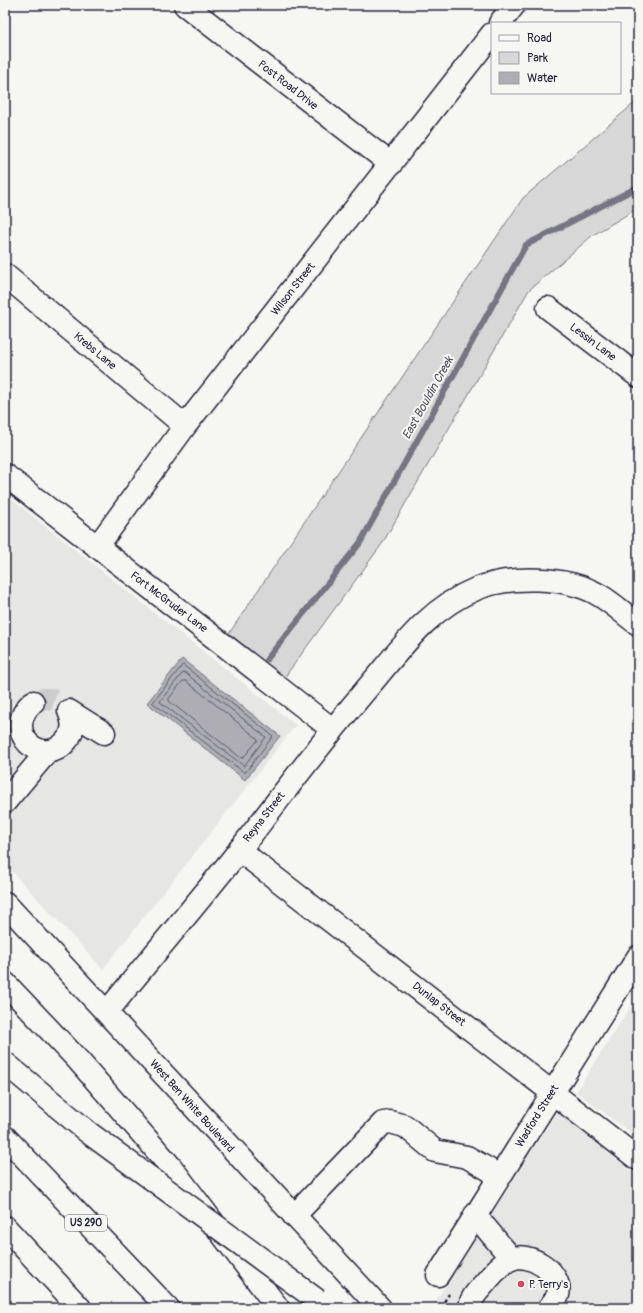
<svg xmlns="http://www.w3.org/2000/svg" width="643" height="1313" font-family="Pangolin,sans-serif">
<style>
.built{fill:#e6e6e4}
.green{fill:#d7d7d7;stroke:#7c7c89}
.water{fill:#adadb3;stroke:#757583}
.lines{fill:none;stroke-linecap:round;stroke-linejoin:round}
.shore{stroke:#5a5a6b;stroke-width:1}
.stream{stroke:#757583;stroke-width:6}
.minor-tunnel{stroke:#cccccd;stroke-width:22;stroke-dasharray:22 11;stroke-linecap:butt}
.minor-casing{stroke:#22223b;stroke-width:25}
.major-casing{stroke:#22223b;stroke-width:25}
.highway-casing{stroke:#22223b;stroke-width:25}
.path{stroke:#22223b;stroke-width:2.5;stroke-dasharray:4 3;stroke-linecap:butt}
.minor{stroke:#f6f6f2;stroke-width:22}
.major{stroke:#f6f6f2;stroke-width:22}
.highway{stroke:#f6f6f2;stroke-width:22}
.highway-bridge-casing{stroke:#22223b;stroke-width:25;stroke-linecap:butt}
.highway-bridge{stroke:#f6f6f2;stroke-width:22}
.poi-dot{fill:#d1495b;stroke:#f6f6f2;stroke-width:1.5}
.labels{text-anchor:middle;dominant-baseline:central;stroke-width:4;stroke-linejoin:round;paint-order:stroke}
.shield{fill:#f6f6f2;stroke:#626272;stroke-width:1}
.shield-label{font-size:10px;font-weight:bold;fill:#22223b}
.street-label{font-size:11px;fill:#22223b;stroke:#f6f6f2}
.poi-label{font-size:11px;fill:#22223b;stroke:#f6f6f2;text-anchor:start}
.water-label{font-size:12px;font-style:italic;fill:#535365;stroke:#f6f6f2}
</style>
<rect width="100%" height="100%" fill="#f6f6f2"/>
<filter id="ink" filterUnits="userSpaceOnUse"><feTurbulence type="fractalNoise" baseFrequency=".025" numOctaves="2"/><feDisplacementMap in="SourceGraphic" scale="8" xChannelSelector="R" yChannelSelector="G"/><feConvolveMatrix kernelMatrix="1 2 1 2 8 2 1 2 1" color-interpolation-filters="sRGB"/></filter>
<g filter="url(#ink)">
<path class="built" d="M 5,494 L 296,725 L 103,969 L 5,864 Z
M 638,995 L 638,1138 L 576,1092 Z
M 557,1112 L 638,1177 L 638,1308 L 431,1308 Z"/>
<path class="green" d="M 638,100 L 638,208 L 593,235 L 529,290 L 382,544 L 284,678 L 228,635 L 523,198 Z"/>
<path class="water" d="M 182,659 L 280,736 L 245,780 L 147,703 Z"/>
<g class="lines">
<path class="shore" d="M 183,665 L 273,736 L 245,773 L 153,703 Z
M 184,672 L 266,737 L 244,766 L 160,702 L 161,700 Z
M 183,681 L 186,681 L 257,738 L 258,740 L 243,758 L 241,758 L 169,701 L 169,699 Z"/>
<path class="stream" d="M 267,659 L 360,543 L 526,245 L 638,187"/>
<path class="minor-tunnel" d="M 33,702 C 47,696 59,699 69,711"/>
<defs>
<path id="minor" d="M 185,5 L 391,164
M 500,23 L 514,5
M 5,275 L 185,426
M 548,308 L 638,376
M 5,475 L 332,729
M 97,547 L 185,426 L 492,34
M 33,702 C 0,731 43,771 67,740 C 75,731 73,721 69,711
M 69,711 L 104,733
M 5,802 L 47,752
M 239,850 L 638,1159
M 107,1012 C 151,957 197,904 241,848 C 284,793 325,737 370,685 C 402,647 429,608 476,589 C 510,575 567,576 599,595 C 613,603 625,615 638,624
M 475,1215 L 512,1259
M 294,1216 L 383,1123 L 390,1122 L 405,1126 L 435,1151 L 467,1157 L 500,1176
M 438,1275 L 638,957
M 470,1308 C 470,1298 478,1291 484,1284 C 492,1275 500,1264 511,1259 C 530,1251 563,1273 558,1295 C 556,1299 552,1304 549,1308"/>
<path id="major" d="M 5,903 L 380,1308"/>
<path id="highway" d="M 5,983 L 78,1060 L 171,1167 L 278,1308
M 5,1137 L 168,1308
M 5,1227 L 80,1308"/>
</defs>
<use href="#minor" class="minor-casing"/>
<use href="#major" class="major-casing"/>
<use href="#highway" class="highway-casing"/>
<path class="path" d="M 440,1308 L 449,1294"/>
<use href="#minor" class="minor"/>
<use href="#major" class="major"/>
<use href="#highway" class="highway"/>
<defs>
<path id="highway-bridge" d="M 5,1063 L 89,1133 L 317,1300"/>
</defs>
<use href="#highway-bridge" class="highway-bridge-casing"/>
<use href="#highway-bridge" class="highway-bridge"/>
</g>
</g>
<circle class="poi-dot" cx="521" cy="1284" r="4"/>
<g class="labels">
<rect class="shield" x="65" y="1215" width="42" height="16" rx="3"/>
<g class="shield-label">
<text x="86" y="1223">US 290</text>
</g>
<g class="street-label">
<text transform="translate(288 85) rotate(38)">Post Road Drive</text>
<text transform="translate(293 289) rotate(-52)">Wilson Street</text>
<text transform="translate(593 342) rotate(37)">Lessin Lane</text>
<text transform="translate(95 351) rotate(40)">Krebs Lane</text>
<text transform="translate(169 602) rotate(37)">Fort McGruder Lane</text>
<text transform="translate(264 817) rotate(-52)">Reyna Street</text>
<text transform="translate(439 1004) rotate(38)">Dunlap Street</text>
<text transform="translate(192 1106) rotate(48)">West Ben White Boulevard</text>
<text transform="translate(537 1116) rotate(-58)">Wadford Street</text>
</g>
<g class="poi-label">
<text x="529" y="1284">P. Terry's</text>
</g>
<g class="water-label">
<text transform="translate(428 398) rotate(-61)">East Bouldin Creek</text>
</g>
</g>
<rect width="643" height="1313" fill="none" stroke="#f6f6f2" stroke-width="20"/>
<rect x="10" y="10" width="623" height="1293" fill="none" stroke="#22223b" stroke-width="1.5" filter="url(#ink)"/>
<rect x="491" y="22" width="130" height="72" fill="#f6f6f2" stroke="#a1a1a9"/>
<rect x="499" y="35" width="20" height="6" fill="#f6f6f2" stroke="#a1a1a9"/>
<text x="527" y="42" font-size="12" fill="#22223b">Road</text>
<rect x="499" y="52" width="20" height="12" fill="#d7d7d7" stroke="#a1a1a9"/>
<text x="527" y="62" font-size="12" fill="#22223b">Park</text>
<rect x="499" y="72" width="20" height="12" fill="#adadb3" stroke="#a1a1a9"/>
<text x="527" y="82" font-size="12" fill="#22223b">Water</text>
</svg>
